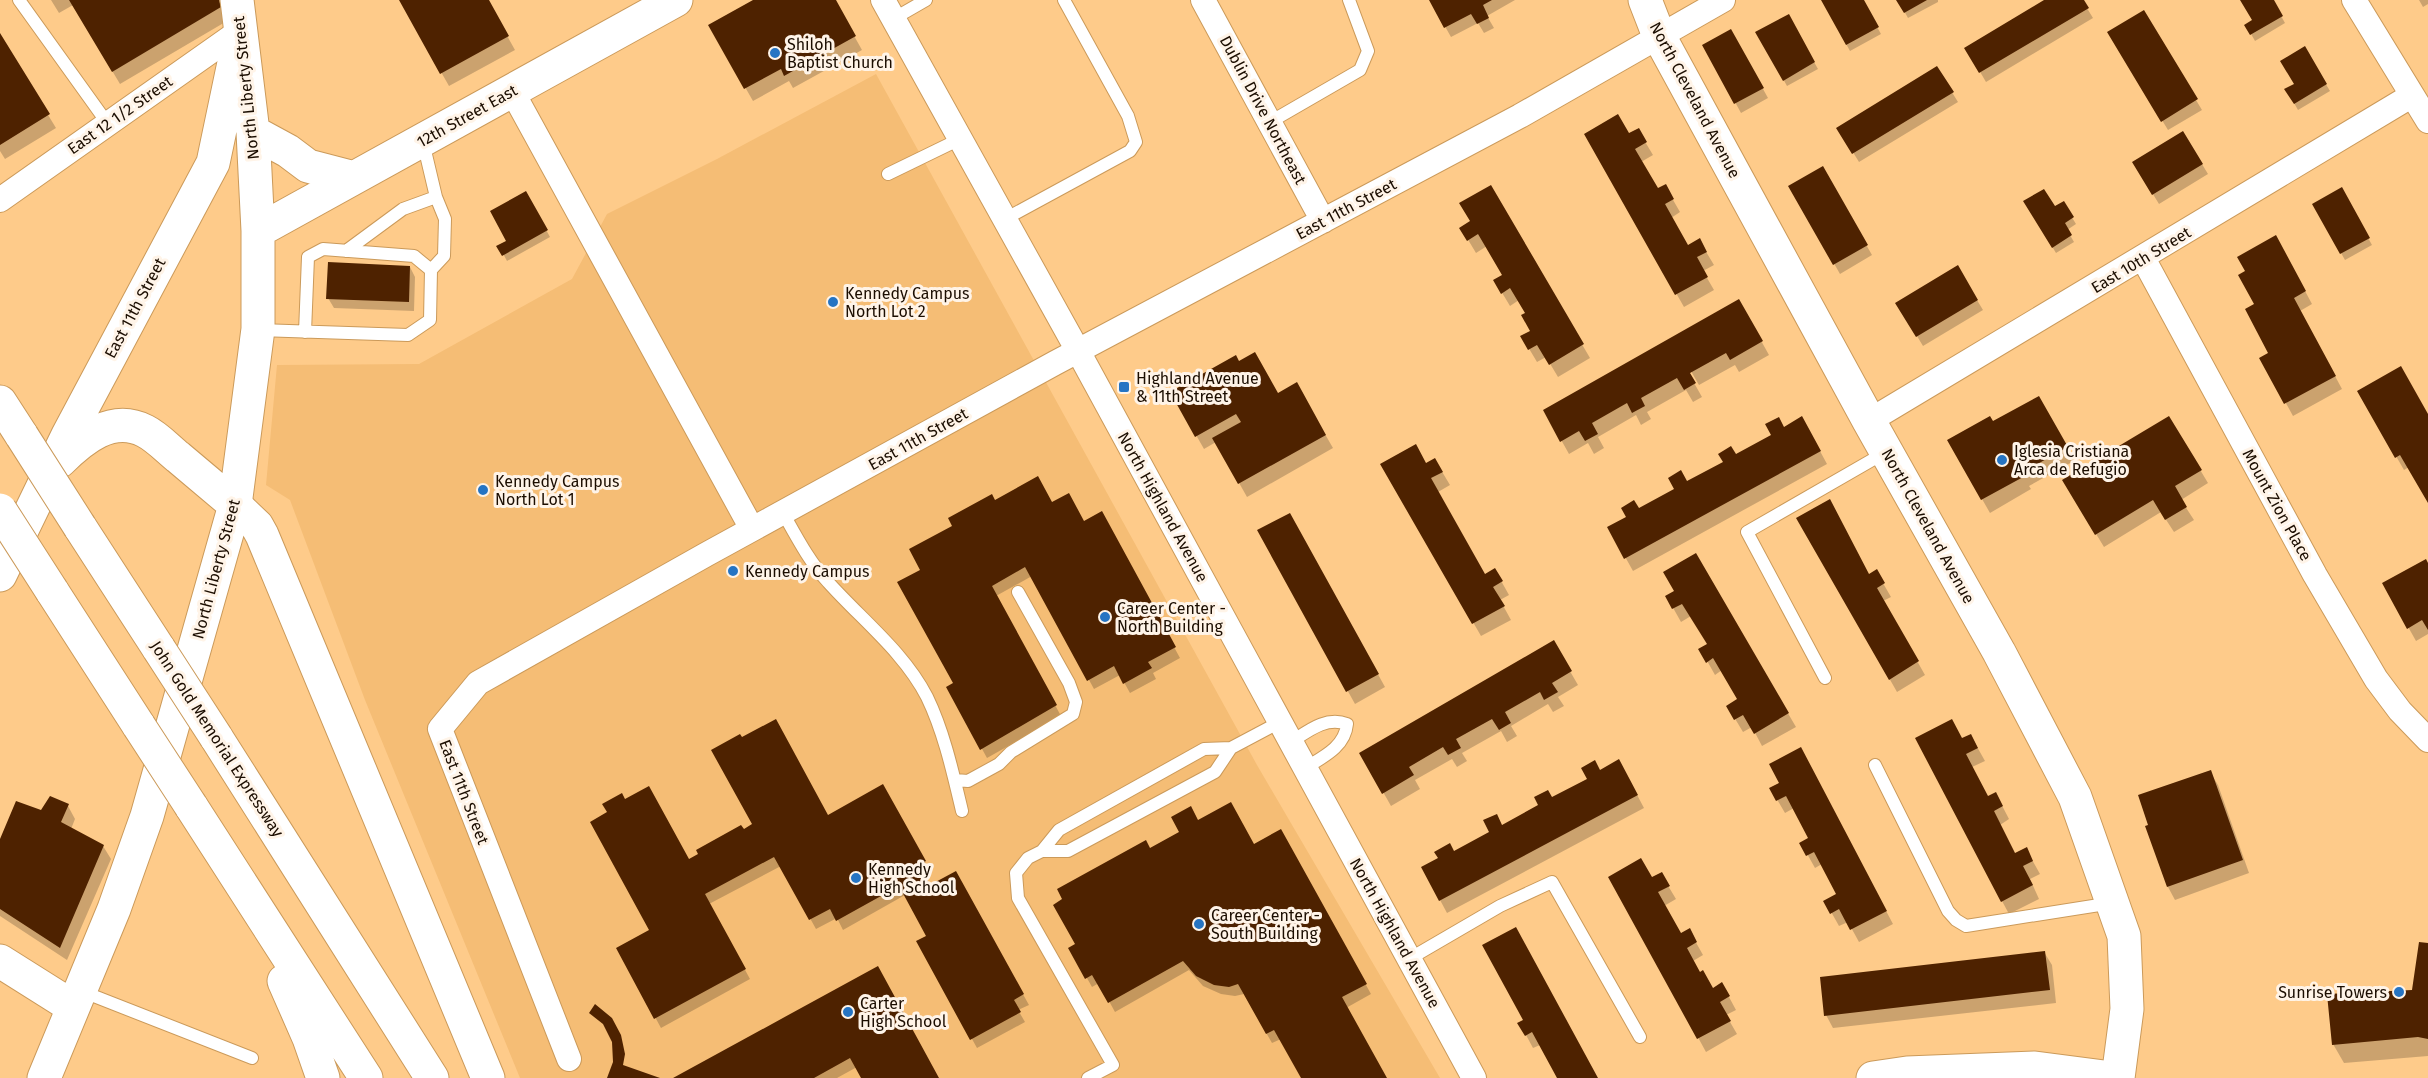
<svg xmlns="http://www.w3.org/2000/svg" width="2428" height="1078" font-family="'Fira Sans',sans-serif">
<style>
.built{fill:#f5bd75}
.shadow{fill:#0003}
.building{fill:#4e2200}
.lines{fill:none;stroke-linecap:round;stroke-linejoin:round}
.lane-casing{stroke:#cb9a5a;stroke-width:14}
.street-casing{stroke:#cb9a5a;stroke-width:26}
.secondary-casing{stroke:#cb9a5a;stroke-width:35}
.primary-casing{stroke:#cb9a5a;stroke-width:35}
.highway-casing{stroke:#cb9a5a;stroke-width:35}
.lane{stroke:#fff;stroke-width:12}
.street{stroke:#fff;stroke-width:24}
.secondary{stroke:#fff;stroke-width:33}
.primary{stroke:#fff;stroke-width:33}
.highway{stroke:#fff;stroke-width:33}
.highway-bridge-casing{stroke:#cb9a5a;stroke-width:35;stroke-linecap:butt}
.highway-bridge{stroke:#fff;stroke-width:33}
.poi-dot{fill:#2574c3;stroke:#fff4e8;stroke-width:2}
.labels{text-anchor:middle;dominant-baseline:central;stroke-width:6;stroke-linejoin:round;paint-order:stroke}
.poi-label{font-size:16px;fill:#1b0d00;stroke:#fff4e8;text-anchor:start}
.street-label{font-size:16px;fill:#1b0d00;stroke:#fff4e8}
</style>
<rect width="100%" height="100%" fill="#fecb8a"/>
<path class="built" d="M 876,74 L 1257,765 L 1440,1078 L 520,1078 L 365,700 L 290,500 L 266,485 L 277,365 L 419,364 L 572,279 L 607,214 L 717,159 Z"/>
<path class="shadow" d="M 51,0 L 222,0 L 227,21 L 120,84 L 73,5 L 59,13 Z
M 400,0 L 487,0 L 515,50 L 449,86 Z
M 756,0 L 834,0 L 862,50 L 793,88 L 789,81 L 753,101 L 710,26 Z
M 1430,0 L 1515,0 L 1487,16 L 1494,28 L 1484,33 L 1478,23 L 1451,37 Z
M 1822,0 L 1862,0 L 1881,34 L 1850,51 Z
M 1898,0 L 1938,0 L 1938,2 L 1908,18 Z
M 2047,0 L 2082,0 L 2093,18 L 1986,82 L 1966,48 Z
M 2242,0 L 2272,0 L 2285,23 L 2255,41 L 2246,25 L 2254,20 Z
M 2419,0 L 2428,0 L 2428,4 L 2423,7 Z
M 2143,12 L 2202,110 L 2168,130 L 2109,33 Z
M 1788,16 L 1818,69 L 1787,86 L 1757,32 Z
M 1731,31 L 1768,98 L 1741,113 L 1704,45 Z
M 0,36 L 56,128 L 5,159 L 0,151 Z
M 2304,48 L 2330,91 L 2298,110 L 2286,89 L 2296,84 Z
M 1937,68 L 1958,102 L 1859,162 L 1838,128 Z
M 1638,130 L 1653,155 L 1641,162 L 1657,190 L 1665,186 L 1680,212 L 1671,218 L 1688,247 L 1699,240 L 1714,265 L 1703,271 L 1714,290 L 1684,307 L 1586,135 L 1628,135 Z
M 2183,133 L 2208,174 L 2159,204 L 2134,163 Z
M 1822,168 L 1872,255 L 1840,274 L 1790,186 Z
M 1490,187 L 1590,358 L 1558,377 L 1546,357 L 1537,362 L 1522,337 L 1532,331 L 1527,314 L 1519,300 L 1510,306 L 1495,281 L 1504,276 L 1487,246 L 1476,253 L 1461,228 L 1472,222 Z
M 2341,189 L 2372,245 L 2345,260 L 2314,205 Z
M 526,193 L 550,237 L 507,261 L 499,246 L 508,241 Z
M 2025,202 L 2054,208 L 2063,203 L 2076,224 L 2067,230 L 2074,242 L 2056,253 Z
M 2283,250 L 2312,304 L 2300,311 L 2342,389 L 2293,416 L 2261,358 L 2270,353 L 2256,305 Z
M 410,267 L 415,277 L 414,311 L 334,308 L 328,298 Z
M 1957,267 L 1983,310 L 1923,346 L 1897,303 Z
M 1739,301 L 1769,355 L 1739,372 L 1735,365 L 1699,385 L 1688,366 L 1685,367 L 1702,397 L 1693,402 L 1686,390 L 1647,412 L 1651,419 L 1641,425 L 1636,415 L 1598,437 L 1604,448 L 1594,454 L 1588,443 L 1569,454 L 1545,411 Z
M 1239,363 L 1277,395 L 1296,384 L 1333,448 L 1247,497 L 1216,442 L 1204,449 L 1172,393 Z
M 2359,392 L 2428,417 L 2428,500 L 2409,467 L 2404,470 Z
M 2038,398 L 2074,461 L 2029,486 L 2031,489 L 1990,513 L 1949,441 L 1992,423 Z
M 1802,418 L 1827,464 L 1633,571 L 1609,528 Z
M 2169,418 L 2208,483 L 2181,500 L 2194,520 L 2174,532 L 2161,512 L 2104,547 L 2064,481 Z
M 1435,460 L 1450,485 L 1438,492 L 1485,575 L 1495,570 L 1509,595 L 1500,600 L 1511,620 L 1481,636 L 1382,464 L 1426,465 Z
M 995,502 L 1052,504 L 1084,523 L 1101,513 L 1180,658 L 1153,673 L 1156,679 L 1130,693 L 1120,675 L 1094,689 L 1032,576 L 996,596 L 1061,716 L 987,758 L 948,687 L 955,684 L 922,570 Z
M 1290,515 L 1385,687 L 1355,704 L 1259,531 Z
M 1798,518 L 1869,575 L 1876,571 L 1891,597 L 1883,601 L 1925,675 L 1897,692 Z
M 1695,555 L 1796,727 L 1762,746 L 1752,727 L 1743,732 L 1728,707 L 1739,700 L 1722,670 L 1715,675 L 1701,650 L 1709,645 L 1691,616 L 1681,622 L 1667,597 L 1676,591 Z
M 2428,566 L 2428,634 L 2416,641 L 2384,584 Z
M 1553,642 L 1578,685 L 1558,697 L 1564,706 L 1553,712 L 1548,704 L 1511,726 L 1517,736 L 1507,742 L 1501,731 L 1462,753 L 1467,761 L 1457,767 L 1452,759 L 1415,780 L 1420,789 L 1391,806 L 1361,753 Z
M 1971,736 L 1985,761 L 1972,767 L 1988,798 L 1996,794 L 2009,819 L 2000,825 L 2015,855 L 2026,849 L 2040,874 L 2030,879 L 2039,899 L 2009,914 L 2002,901 L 1962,740 Z
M 1807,762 L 1893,924 L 1859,942 L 1848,922 L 1839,926 L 1825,901 L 1838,895 L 1822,864 L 1815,868 L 1801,843 L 1810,839 L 1794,808 L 1785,813 L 1771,789 Z
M 1600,772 L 1626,774 L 1644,808 L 1447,913 L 1440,900 L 1454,853 Z
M 2210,772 L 2218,785 L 2249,873 L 2175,900 L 2168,887 Z
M 883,786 L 930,871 L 923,875 L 930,887 L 955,873 L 1029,1005 L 1018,1010 L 1025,1022 L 977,1048 L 918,942 L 928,937 L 905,895 L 843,930 L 837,918 L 816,929 L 781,866 L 709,904 L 750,979 L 661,1028 L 618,949 L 651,931 L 624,801 L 689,861 L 743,831 L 828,817 Z
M 68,806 L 75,819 L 71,829 L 103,846 L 111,859 L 67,960 L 0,916 L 0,843 L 42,812 Z
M 1198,822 L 1253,845 L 1280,831 L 1371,994 L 1346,1008 L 1385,1078 L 1302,1078 L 1281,1039 L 1272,1043 L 1244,994 L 1235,996 L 1221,994 L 1203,986 L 1189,970 L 1115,1012 L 1099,983 L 1092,987 L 1070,948 L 1077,945 L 1149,849 Z
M 1661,874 L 1676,899 L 1664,906 L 1680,935 L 1689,930 L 1703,955 L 1693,961 L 1700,974 L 1713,989 L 1722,984 L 1736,1010 L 1726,1015 L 1737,1034 L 1706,1052 L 1610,877 L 1652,879 Z
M 2428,945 L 2428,1056 L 2344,1063 L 2333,1044 L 2413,991 Z
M 2044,952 L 2052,965 L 2056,1003 L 1833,1028 L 1826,1015 Z
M 878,968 L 938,1078 L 863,1078 L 857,1067 L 837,1078 L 676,1078 Z
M 1525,1021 L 1597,1078 L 1558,1078 L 1540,1045 L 1533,1048 L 1526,1035 Z"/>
<path class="building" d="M 69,0 L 219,0 L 221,7 L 112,72 Z
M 399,0 L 489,0 L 509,36 L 440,74 Z
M 753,0 L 836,0 L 856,36 L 784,76 L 781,69 L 744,89 L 708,25 Z
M 1429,0 L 1492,0 L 1483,5 L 1489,18 L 1477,24 L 1471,14 L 1444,28 Z
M 1821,0 L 1864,0 L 1879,27 L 1846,45 Z
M 1896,0 L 1927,0 L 1904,13 Z
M 2044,0 L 2084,0 L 2089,8 L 1979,73 L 1964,48 Z
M 2240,0 L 2274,0 L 2283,16 L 2250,35 L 2244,25 L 2252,20 Z
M 2144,10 L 2198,99 L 2161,122 L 2107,32 Z
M 1789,14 L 1815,62 L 1783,81 L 1755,32 Z
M 1731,29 L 1764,88 L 1734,104 L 1702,45 Z
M 0,33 L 50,114 L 0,145 Z
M 2305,46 L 2327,84 L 2294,104 L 2284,89 L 2294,84 L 2280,61 Z
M 1937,66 L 1954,92 L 1852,154 L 1836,128 Z
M 1618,114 L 1629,133 L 1639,128 L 1647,142 L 1635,149 L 1658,188 L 1666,184 L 1674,199 L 1665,204 L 1688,245 L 1700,238 L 1707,252 L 1697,257 L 1708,277 L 1675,295 L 1584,134 Z
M 2183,131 L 2203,164 L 2152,195 L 2132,162 Z
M 1823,166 L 1868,245 L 1833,265 L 1788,186 Z
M 1491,185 L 1584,344 L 1549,365 L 1537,345 L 1528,350 L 1520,336 L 1530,331 L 1521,315 L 1525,313 L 1510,288 L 1501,294 L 1493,280 L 1502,275 L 1478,234 L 1467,241 L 1459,228 L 1470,221 L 1459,203 Z
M 2342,187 L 2370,238 L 2340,254 L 2312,204 Z
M 2044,189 L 2055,206 L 2064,201 L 2074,217 L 2065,223 L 2072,235 L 2052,248 L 2023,201 Z
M 526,191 L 548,230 L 502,256 L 496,246 L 506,241 L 490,211 Z
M 2276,235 L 2306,291 L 2294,298 L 2336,376 L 2284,404 L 2259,358 L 2268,353 L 2245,309 L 2254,304 L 2238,275 L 2245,271 L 2237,257 Z
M 328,262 L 410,266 L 409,302 L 326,299 Z
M 1958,265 L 1978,300 L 1916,337 L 1895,303 Z
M 1739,299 L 1763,341 L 1730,360 L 1726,353 L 1690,373 L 1696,383 L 1684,390 L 1677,378 L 1641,398 L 1645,406 L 1632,413 L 1627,403 L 1592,423 L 1598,434 L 1585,441 L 1579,431 L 1560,442 L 1543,410 Z
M 1255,352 L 1278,393 L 1297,382 L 1326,435 L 1238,484 L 1212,438 L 1241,422 L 1236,414 L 1195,437 L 1170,392 L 1236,355 L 1239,361 Z
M 2401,366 L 2428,414 L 2428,503 L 2400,455 L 2395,458 L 2357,391 Z
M 2039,396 L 2068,447 L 2023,472 L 2025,476 L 1981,500 L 1947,440 L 1990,416 L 1993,421 Z
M 1802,416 L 1821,451 L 1624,559 L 1607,527 L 1626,517 L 1621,508 L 1634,500 L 1639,508 L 1674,489 L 1668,478 L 1681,470 L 1687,481 L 1723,462 L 1718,454 L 1731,446 L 1736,454 L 1771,435 L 1765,424 L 1779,417 L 1784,427 Z
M 2169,416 L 2202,470 L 2175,486 L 2187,507 L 2165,520 L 2153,500 L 2095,535 L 2062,480 Z
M 1416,444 L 1426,463 L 1435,458 L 1443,472 L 1431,478 L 1485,574 L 1495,568 L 1503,581 L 1493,587 L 1505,606 L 1472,624 L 1380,464 Z
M 1038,476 L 1052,502 L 1069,493 L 1084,521 L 1102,511 L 1176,647 L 1148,662 L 1152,668 L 1123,684 L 1114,666 L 1087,681 L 1025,567 L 992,586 L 1057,705 L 980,750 L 946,687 L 953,683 L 897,582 L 920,570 L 909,549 L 952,526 L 948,518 L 992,494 L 995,500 Z
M 1830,499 L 1869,574 L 1877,569 L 1885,583 L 1877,588 L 1919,661 L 1889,680 L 1796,518 Z
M 1290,513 L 1379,674 L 1346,692 L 1257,530 Z
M 1696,553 L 1789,713 L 1754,734 L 1743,715 L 1734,720 L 1726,706 L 1737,699 L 1713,658 L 1706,663 L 1698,649 L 1707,644 L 1682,604 L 1672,609 L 1665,596 L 1674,591 L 1663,572 Z
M 2426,559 L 2428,563 L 2428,630 L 2422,620 L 2407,629 L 2382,583 Z
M 1554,640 L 1572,671 L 1552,683 L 1558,692 L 1544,700 L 1540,692 L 1505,712 L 1511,723 L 1499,730 L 1492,719 L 1456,739 L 1461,748 L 1448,755 L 1443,747 L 1409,767 L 1414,775 L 1382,794 L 1359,753 Z
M 776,719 L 828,815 L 883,784 L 926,861 L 919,865 L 930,885 L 956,871 L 1024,994 L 1014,1000 L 1021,1012 L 970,1040 L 916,941 L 926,936 L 899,886 L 836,921 L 830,909 L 809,920 L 774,857 L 705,894 L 746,969 L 654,1019 L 616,948 L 649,930 L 590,822 L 607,812 L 602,804 L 622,793 L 625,799 L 649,786 L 689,859 L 698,854 L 696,850 L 741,825 L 744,829 L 752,824 L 711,750 L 740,734 L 742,737 Z
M 1952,719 L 1962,738 L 1971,734 L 1978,748 L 1966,754 L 1988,796 L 1996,792 L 2003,806 L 1994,811 L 2015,853 L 2027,847 L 2033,861 L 2023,866 L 2033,885 L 2001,902 L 1915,738 Z
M 1801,747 L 1887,911 L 1850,930 L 1839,909 L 1830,914 L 1823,901 L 1836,894 L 1814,852 L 1806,856 L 1799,843 L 1808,838 L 1786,796 L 1776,801 L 1769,788 L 1779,783 L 1769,764 Z
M 1619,759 L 1638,795 L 1439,901 L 1421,867 L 1438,858 L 1434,852 L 1450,843 L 1454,851 L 1489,832 L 1483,820 L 1497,814 L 1502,825 L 1538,805 L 1534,797 L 1548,790 L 1552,797 L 1587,779 L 1581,768 L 1595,760 L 1600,770 Z
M 2211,770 L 2243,860 L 2167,887 L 2145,826 L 2148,825 L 2138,795 Z
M 50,796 L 69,804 L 61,822 L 104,845 L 60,948 L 0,909 L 0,839 L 16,801 L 41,810 Z
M 1231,802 L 1254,844 L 1281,829 L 1367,984 L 1342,997 L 1387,1078 L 1301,1078 L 1274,1030 L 1266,1034 L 1238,984 L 1229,987 L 1214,985 L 1196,976 L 1183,961 L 1108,1003 L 1092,975 L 1085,979 L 1068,948 L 1075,944 L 1053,905 L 1062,899 L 1057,889 L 1146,840 L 1150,848 L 1179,832 L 1171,817 L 1191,806 L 1198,820 Z
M 1641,858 L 1652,877 L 1662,872 L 1670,886 L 1658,892 L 1681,933 L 1690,928 L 1697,942 L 1687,948 L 1700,972 L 1703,970 L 1713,988 L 1722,982 L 1730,996 L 1720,1002 L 1731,1021 L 1697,1039 L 1608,877 Z
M 1516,927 L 1598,1078 L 1557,1078 L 1532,1032 L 1525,1036 L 1517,1023 L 1523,1020 L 1482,945 Z
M 2419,942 L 2428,943 L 2428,1039 L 2418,1037 L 2332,1045 L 2327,994 L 2412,990 Z
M 2045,951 L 2050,990 L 1824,1016 L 1820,977 Z
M 878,966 L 939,1078 L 861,1078 L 850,1058 L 814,1078 L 673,1078 Z
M 595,1004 L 612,1018 L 621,1035 L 625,1054 L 623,1065 L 660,1078 L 607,1078 L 613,1062 L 612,1042 L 603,1024 L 589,1013 Z"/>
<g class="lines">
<defs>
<path id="lane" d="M 19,0 L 108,124
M 893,19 L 926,0
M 1270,122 L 1360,70 L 1368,51 L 1349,0
M 423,142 L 436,197
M 888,174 L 960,139
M 1005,219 L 1130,151 L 1136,142 L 1128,116 L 1064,0
M 346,251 L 403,209 L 436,197 L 445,219 L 444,256 L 431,270
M 259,330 L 408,335 L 430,320 L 431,270 L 414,256 L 323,249 L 308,257 L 305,332
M 783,513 C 796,536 810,563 828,582 C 861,619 904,652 927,697 C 944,732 953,773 962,811
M 1825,678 L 1747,532 L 1886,452
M 1291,742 C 1308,731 1326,716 1347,724 C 1345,747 1323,757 1305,768
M 1875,765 L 1948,911 L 1956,920 L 1966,926 L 2112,903
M 955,780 L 968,781 L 999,764 L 1011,752 L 1073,714 L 1076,702 L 1069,683 L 1018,592
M 1042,851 L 1068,851 L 1215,772 L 1231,748
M 1409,959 L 1500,906 L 1552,882 L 1640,1037
M 81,991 L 252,1058
M 1088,1078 L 1113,1065 L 1018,898 L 1016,873 L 1028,858 L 1042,851 L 1059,830 L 1204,749 L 1231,748 L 1280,722"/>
<path id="street" d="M 883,0 L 1078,351 L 1474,1078
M 1203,0 L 1323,221
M 2354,0 L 2428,121
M 512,91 L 752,529
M 0,200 L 241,30
M 2143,258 L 2315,575 L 2376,679 L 2400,711 L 2428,740
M 1869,421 L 2411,96
M 569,1059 L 440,729 L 478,683 L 707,554 L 1055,363 L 1520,116 L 1723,0"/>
<path id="secondary" d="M 1645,0 L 1659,36 L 1869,421 L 1999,652 L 2075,797 L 2124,936 L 2127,1009 L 2118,1078
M 253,132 L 288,151 L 308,166 L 354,178
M 258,231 L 676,0
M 60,461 C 82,439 112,414 145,431 C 157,437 168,449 178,457 C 197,473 216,489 235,505
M 0,575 L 68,435 L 213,163 L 235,58
M 0,961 L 73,1007
M 44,1078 L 114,909 L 147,816 L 235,505 L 258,329 L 258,231 L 253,132 L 237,0"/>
<path id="primary" d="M 1873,1078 L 1907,1073 L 2035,1068 L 2112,1078"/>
<path id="highway" d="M 0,402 L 22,436
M 235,505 L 257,526 L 262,535 L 488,1078
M 80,527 L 159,649
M 52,591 L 139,726
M 216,737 L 432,1078
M 191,806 L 366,1078
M 284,981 L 309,1038 L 323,1078"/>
</defs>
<use href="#lane" class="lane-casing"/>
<use href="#street" class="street-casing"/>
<use href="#secondary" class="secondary-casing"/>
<use href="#primary" class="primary-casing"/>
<use href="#highway" class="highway-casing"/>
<use href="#lane" class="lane"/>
<use href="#street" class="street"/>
<use href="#secondary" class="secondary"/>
<use href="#primary" class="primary"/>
<use href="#highway" class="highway"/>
<defs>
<path id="highway-bridge" d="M 22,436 L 80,527
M 0,510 L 52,591
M 159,649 L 216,737
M 139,726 L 191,806"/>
</defs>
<use href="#highway-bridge" class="highway-bridge-casing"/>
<use href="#highway-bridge" class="highway-bridge"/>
</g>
<g class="poi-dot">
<circle cx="775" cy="53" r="6"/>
<circle cx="833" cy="302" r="6"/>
<rect x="1118" y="381" width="12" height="12" rx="3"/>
<circle cx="2002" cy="460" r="6"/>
<circle cx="483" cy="490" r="6"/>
<circle cx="733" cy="571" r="6"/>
<circle cx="1105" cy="617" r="6"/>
<circle cx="856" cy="878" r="6"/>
<circle cx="1199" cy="924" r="6"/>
<circle cx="2399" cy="992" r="6"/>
<circle cx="848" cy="1012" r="6"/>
</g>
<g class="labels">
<g class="poi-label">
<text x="787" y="44">Shiloh<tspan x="787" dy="18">Baptist Church</tspan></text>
<text x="845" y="293">Kennedy Campus<tspan x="845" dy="18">North Lot 2</tspan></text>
<text x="1136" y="378">Highland Avenue<tspan x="1136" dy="18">&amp; 11th Street</tspan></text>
<text x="2014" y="451">Iglesia Cristiana<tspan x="2014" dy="18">Arca de Refugio</tspan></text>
<text x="495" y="481">Kennedy Campus<tspan x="495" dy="18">North Lot 1</tspan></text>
<text x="745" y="571">Kennedy Campus</text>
<text x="1117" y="608">Career Center -<tspan x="1117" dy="18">North Building</tspan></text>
<text x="868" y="869">Kennedy<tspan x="868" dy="18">High School</tspan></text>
<text x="1211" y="915">Career Center -<tspan x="1211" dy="18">South Building</tspan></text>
<text x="2387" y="992" text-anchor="end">Sunrise Towers</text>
<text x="860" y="1003">Carter<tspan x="860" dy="18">High School</tspan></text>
</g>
<g class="street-label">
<text transform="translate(246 88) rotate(-96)">North Liberty Street</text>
<text transform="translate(1695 100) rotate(62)">North Cleveland Avenue</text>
<text transform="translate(1263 110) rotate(62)">Dublin Drive Northeast</text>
<text transform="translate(120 115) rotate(-35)">East 12 1/2 Street</text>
<text transform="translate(467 116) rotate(-29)">12th Street East</text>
<text transform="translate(1346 209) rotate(-28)">East 11th Street</text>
<text transform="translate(2141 260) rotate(-31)">East 10th Street</text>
<text transform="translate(135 308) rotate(-62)">East 11th Street</text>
<text transform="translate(918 439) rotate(-29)">East 11th Street</text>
<text transform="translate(2277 505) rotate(61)">Mount Zion Place</text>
<text transform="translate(1163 507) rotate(61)">North Highland Avenue</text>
<text transform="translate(1928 526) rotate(61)">North Cleveland Avenue</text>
<text transform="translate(216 569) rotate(-75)">North Liberty Street</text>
<text transform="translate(217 739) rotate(57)">John Gold Memorial Expressway</text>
<text transform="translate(464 792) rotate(69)">East 11th Street</text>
<text transform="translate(1395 933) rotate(61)">North Highland Avenue</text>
</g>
</g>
</svg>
